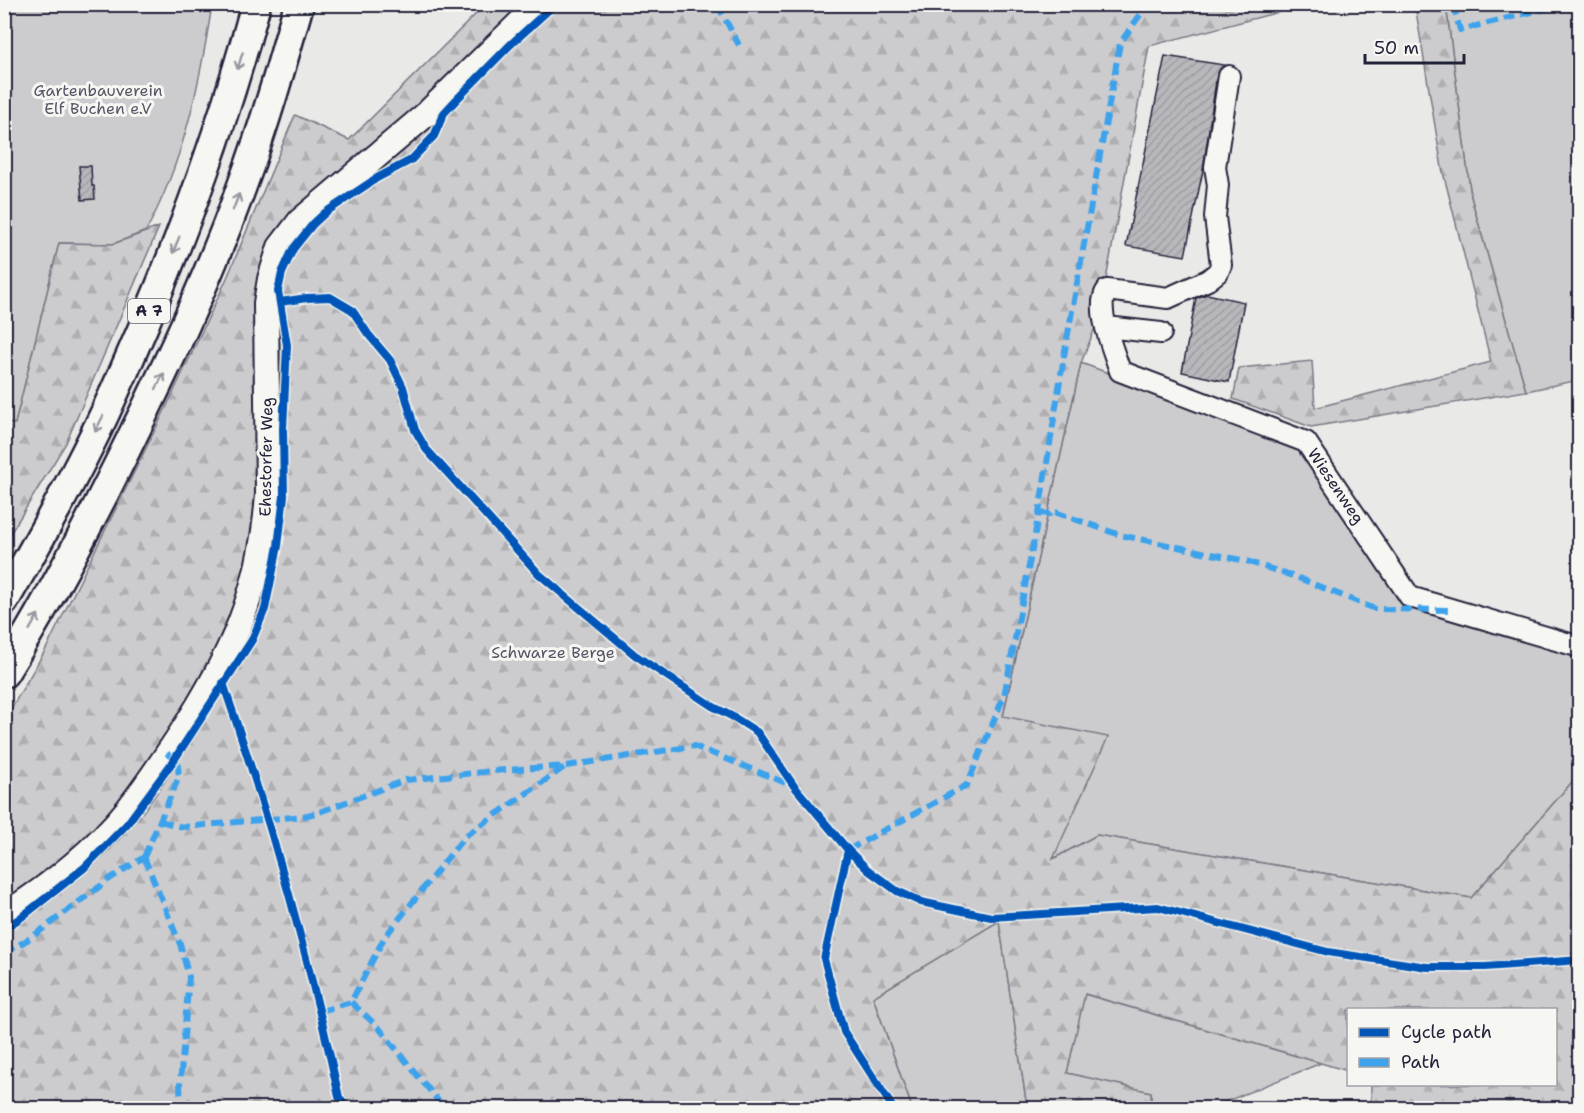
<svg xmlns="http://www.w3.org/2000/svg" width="1584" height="1113" font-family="'Shantell Sans',sans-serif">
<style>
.green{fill:#ccccce;stroke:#777784;stroke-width:1.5}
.forest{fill:url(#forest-firs);stroke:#777784;stroke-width:1.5}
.building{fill:url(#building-hatch);stroke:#22223b;stroke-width:1.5}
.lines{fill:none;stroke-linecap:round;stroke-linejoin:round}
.minor-casing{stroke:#22223b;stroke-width:24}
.major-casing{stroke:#22223b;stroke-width:28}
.highway-casing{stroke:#22223b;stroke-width:33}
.minor{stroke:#f6f6f2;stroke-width:20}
.major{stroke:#f6f6f2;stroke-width:24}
.highway{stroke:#f6f6f2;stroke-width:28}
.quiet{stroke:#3ea2ec;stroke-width:6;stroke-dasharray:12 6;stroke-linecap:butt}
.cycleway-casing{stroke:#f6f6f2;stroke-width:11}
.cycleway{stroke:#0057b8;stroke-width:8}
.oneway{stroke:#9797a0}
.labels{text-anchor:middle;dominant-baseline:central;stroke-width:6;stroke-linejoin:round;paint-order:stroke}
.shield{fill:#f6f6f2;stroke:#626272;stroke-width:1.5}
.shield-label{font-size:15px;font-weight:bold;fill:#22223b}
.park-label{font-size:16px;fill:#555567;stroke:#f6f6f2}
.street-label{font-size:16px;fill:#22223b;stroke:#f6f6f2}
</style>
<defs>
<pattern id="forest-firs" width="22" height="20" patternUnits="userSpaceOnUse" patternTransform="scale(1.5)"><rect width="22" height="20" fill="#ccccce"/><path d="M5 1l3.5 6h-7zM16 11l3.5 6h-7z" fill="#afafb2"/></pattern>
<pattern id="building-hatch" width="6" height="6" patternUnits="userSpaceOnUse" patternTransform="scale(1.5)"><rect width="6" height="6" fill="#b8b8bc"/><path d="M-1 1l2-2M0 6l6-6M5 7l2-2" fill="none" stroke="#9e9ea2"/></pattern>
</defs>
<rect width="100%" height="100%" fill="#e9e9e7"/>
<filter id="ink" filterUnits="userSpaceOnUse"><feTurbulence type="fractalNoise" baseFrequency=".0167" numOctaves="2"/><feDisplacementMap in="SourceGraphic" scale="12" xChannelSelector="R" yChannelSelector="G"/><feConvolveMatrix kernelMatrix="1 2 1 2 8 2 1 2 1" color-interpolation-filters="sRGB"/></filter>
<g filter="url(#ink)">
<path class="green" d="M 5,5 L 212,5 C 200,82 184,161 146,231 L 113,244 L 59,243 L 15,424 L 5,423 Z
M 1446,5 L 1579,5 L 1579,380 L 1526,391 L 1471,197 Z
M 1081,363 L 1299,443 L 1400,599 L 1579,649 L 1579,774 L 1471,898 L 1097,835 L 1053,859 L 1003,716 Z
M 999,920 L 1027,1107 L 1025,1108 L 912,1108 L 873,997 Z
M 1084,994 L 1321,1063 L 1210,1108 L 1151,1108 L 1151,1092 L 1067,1073 Z"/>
<path class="forest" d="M 485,5 L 1306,5 L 1149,46 L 1099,318 L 1081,363 L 1003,716 L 1108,737 L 1053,859 L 1097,835 L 1471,898 L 1579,774 L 1579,1108 L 1371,1108 L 1371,1085 L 1556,1084 L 1556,1010 L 1348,1010 L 1348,1071 L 1085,994 L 1067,1073 L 1151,1092 L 1151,1108 L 1025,1108 L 1027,1107 L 999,921 L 873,997 L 912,1108 L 5,1108 L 5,719 L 46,649 L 166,408 L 227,278 L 295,115 L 349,140 Z
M 1415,5 L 1446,5 L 1471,197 L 1526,391 L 1311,427 L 1233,399 L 1239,368 L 1312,361 L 1315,408 L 1491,362 L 1442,168 Z
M 159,227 L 66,443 L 5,542 L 5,423 L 15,424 L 59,243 L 113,244 Z"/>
<path class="building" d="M 1165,56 L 1224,65 L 1217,74 L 1203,170 L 1185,256 L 1126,246 Z
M 79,166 L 91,166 L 92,186 L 94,186 L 95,199 L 82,200 Z
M 1207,294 L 1244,302 L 1229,382 L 1182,372 L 1196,298 Z"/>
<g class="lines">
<defs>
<path id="minor" d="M 1229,76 L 1215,167 L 1218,185 L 1215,217 L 1221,265 L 1218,272 L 1208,280 L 1168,298 L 1107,290 C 1094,308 1114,351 1120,371 L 1306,442 L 1410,597 L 1580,647
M 1106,327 L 1161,333"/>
<path id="major" d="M 4,915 C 50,886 94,851 128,809 C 146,786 162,762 178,738 C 231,657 261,592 268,494 L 266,303 L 270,279 L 280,247 L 300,221 L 424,116 L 539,4"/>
<path id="highway" d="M 4,601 C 40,539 75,477 105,413 C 166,281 218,145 256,4
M 4,673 C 52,597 93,517 132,437 C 173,354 212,270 243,183 C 265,124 282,64 299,4"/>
</defs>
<use href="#minor" class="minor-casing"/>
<use href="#major" class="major-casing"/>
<use href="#highway" class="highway-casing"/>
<use href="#minor" class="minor"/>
<use href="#major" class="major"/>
<use href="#highway" class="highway"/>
<path class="quiet" d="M 717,4 L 739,45
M 1453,4 L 1460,30 L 1564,4
M 1039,513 L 1050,514 L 1052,511 L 1120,535 L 1246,561 L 1296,577 L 1375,609 L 1453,610
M 160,821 L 183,827 L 304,816 L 319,812 L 406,780 L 504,770 L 566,766 L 694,746 L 791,785
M 848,850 L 967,785 L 1004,696 L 1039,513 L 1064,356 L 1120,43 L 1148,4
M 144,857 L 180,944 L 189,977 L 180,1085 L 181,1108
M 144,857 L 179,777 L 178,766 L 167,753
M 4,954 L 32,937 L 111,878 L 144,857
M 351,1002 L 379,1028 L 444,1108
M 321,1011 L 351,1002 L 384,938 L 465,836 L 566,766"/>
<defs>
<path id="cycleway" d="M 280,302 L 307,298 L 330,297 L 352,310 L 368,334 L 390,360 L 403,387 L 415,430 L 426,449 L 539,574 L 635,655 L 712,706 L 735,718 L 757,732 L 794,786 L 848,850 L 868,870 L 897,891 L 921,902 L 991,917 L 1158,907 L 1328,952 L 1427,967 L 1485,967 L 1580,960
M 223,683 C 270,819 309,957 339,1097 L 346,1108
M 848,850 L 824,959 L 844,1032 L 893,1108
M 4,928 L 19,919 L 84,868 L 127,824 L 174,760 L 252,640 L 265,609 L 278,546 L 284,496 L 283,429 L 287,345 L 278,291 L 282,273 L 293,249 L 313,224 L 326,212 L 377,178 L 411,160 L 434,136 L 444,113 L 456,100 L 510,45 L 555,4"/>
</defs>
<use href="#cycleway" class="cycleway-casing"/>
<use href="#cycleway" class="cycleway"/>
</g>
<defs><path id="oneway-shaft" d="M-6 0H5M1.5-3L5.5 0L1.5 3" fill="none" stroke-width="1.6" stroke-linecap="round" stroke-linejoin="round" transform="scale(1.5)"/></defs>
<g class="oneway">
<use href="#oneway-shaft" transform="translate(240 61) rotate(107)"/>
<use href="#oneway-shaft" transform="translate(236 202) rotate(-69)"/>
<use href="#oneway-shaft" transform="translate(176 245) rotate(112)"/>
<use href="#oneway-shaft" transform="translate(160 381) rotate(-64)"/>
<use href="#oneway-shaft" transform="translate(99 424) rotate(117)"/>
<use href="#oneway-shaft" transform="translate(34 622) rotate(-60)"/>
</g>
</g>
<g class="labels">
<rect class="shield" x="128" y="299" width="42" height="24" rx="4.5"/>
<g class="shield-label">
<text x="149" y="311">A 7</text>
</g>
<g class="park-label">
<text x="98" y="90">Gartenbauverein<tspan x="98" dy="18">Elf Buchen e.V</tspan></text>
<text x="553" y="652">Schwarze Berge</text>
</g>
<g class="street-label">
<text transform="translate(266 457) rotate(-89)">Ehestorfer Weg</text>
<text transform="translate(1336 486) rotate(56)">Wiesenweg</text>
</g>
</g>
<rect width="1584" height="1113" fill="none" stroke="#f6f6f2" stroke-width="24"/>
<rect x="12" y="12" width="1560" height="1089" fill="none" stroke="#22223b" stroke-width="2" filter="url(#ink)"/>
<rect x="1347" y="1008" width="210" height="78" fill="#f6f6f2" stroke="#a1a1a9" stroke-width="1.5"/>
<rect x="1359" y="1028" width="30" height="9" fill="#0057b8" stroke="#a1a1a9" stroke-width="1.5"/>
<text x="1401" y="1038" font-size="18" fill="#22223b">Cycle path</text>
<rect x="1359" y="1058" width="30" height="9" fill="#3ea2ec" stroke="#a1a1a9" stroke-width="1.5"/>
<text x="1401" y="1068" font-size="18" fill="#22223b">Path</text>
<path d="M1365 54v9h99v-9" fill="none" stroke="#22223b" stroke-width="3"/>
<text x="1374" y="54" font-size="18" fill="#22223b" stroke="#f6f6f2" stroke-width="4.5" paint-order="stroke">50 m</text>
</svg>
